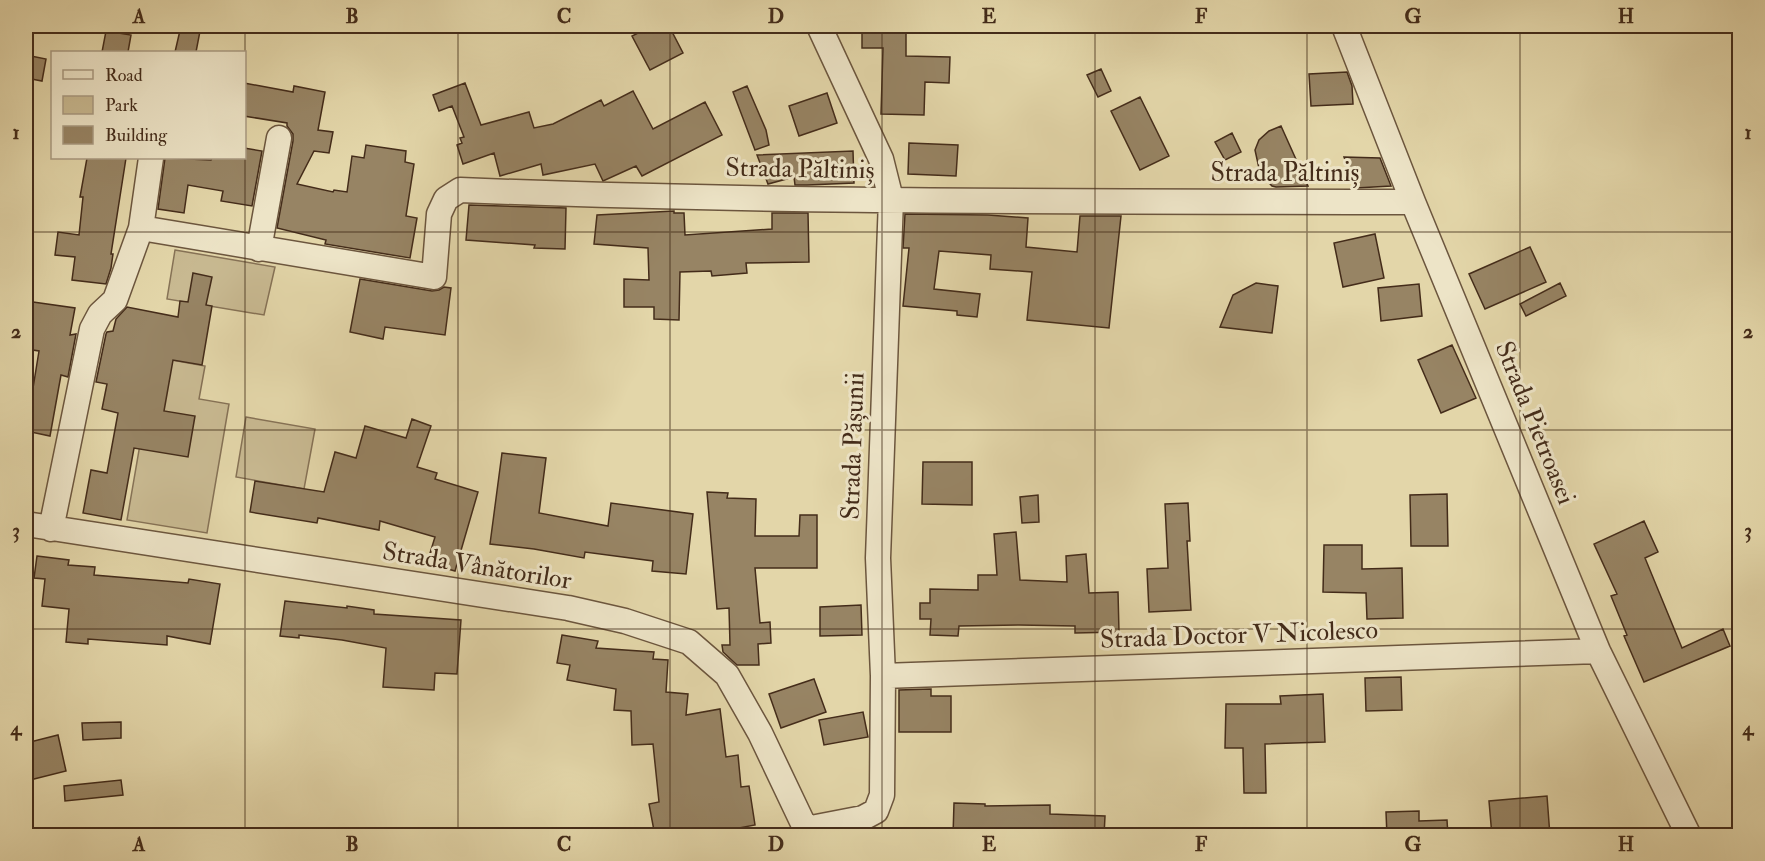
<svg xmlns="http://www.w3.org/2000/svg" width="1765" height="861" font-family="'IM FELL Double Pica',serif">
<style>
.green{fill:#c8b991;stroke:#867256;stroke-width:1.5}
.building{fill:#978464;stroke:#442c1a;stroke-width:1.5}
.lines{fill:none;stroke-linecap:round;stroke-linejoin:round}
.street-casing{stroke:#6c563e;stroke-width:27}
.street{stroke:#ede4c7;stroke-width:24}
.grid{fill:none;stroke:#442c1a;stroke-width:1.5;stroke-opacity:0.55}
.labels{text-anchor:middle;dominant-baseline:central;stroke-width:6;stroke-linejoin:round;paint-order:stroke}
.street-label{font-size:26px;fill:#442c1a;stroke:#ede4c7}
.neatline{fill:none;stroke:#442c1a;stroke-width:2}
.grid-label{font-size:20px;text-anchor:middle;font-weight:bold;fill:#442c1a}
</style>
<rect width="100%" height="100%" fill="#e3d6a9"/>
<filter id="stains"><feTurbulence type="fractalNoise" baseFrequency=".00333" numOctaves="4"/><feColorMatrix values="0 0 0 0 .2 0 0 0 0 .09 0 0 0 0 .02 0 0 0 .5 -.17"/></filter>
<radialGradient id="worn" r=".72"><stop offset=".6" stop-color="#630" stop-opacity="0"/><stop offset="1" stop-color="#630" stop-opacity=".3"/></radialGradient>
<path class="green" d="M 175,250 L 275,267 L 264,315 L 167,299 Z
M 155,357 L 205,366 L 199,399 L 229,404 L 207,533 L 127,520 Z
M 246,417 L 315,429 L 304,489 L 236,477 Z"/>
<path class="building" d="M 181,26 L 201,26 L 196,52 L 175,52 Z
M 652,26 L 669,26 L 683,53 L 650,70 L 632,36 Z
M 862,26 L 906,26 L 906,56 L 950,57 L 949,83 L 925,82 L 924,115 L 881,114 L 883,48 L 862,48 Z
M 106,31 L 131,35 L 128,52 L 102,52 Z
M 26,55 L 46,59 L 42,81 L 26,78 Z
M 1101,69 L 1111,91 L 1098,97 L 1087,75 Z
M 1347,72 L 1352,86 L 1353,104 L 1311,106 L 1309,74 Z
M 244,83 L 293,92 L 294,86 L 325,92 L 318,130 L 333,132 L 329,153 L 314,151 L 297,184 L 333,192 L 334,190 L 347,192 L 352,156 L 364,158 L 366,145 L 406,151 L 405,162 L 414,164 L 406,216 L 417,218 L 410,258 L 325,244 L 326,240 L 277,228 L 293,141 L 293,134 L 287,126 L 287,123 L 244,116 Z
M 465,83 L 481,125 L 529,112 L 534,128 L 553,124 L 601,100 L 604,106 L 633,91 L 653,129 L 705,102 L 722,135 L 642,176 L 636,166 L 603,181 L 595,164 L 543,175 L 541,164 L 500,176 L 494,153 L 463,164 L 457,145 L 462,143 L 460,138 L 464,137 L 452,106 L 439,111 L 433,95 Z
M 747,86 L 766,130 L 769,145 L 755,150 L 733,92 Z
M 827,93 L 837,123 L 799,136 L 789,106 Z
M 1140,97 L 1169,156 L 1140,170 L 1111,111 Z
M 1281,126 L 1308,186 L 1276,187 L 1272,186 L 1260,173 L 1255,150 L 1259,140 L 1269,131 Z
M 1232,133 L 1241,152 L 1225,160 L 1215,142 Z
M 909,143 L 958,145 L 956,176 L 908,174 Z
M 244,148 L 262,151 L 252,206 L 221,201 L 223,191 L 188,185 L 184,213 L 158,209 L 165,158 L 211,160 L 212,158 L 244,158 Z
M 853,151 L 854,183 L 807,185 L 795,185 L 794,177 L 768,184 L 757,155 Z
M 1344,157 L 1380,158 L 1391,186 L 1356,188 Z
M 87,158 L 126,158 L 111,254 L 113,254 L 111,268 L 106,284 L 72,280 L 75,257 L 55,255 L 58,232 L 79,235 L 83,197 L 80,197 Z
M 469,205 L 566,208 L 565,249 L 534,248 L 535,245 L 466,240 Z
M 674,211 L 674,213 L 684,213 L 685,235 L 772,229 L 772,213 L 808,213 L 809,262 L 746,263 L 747,273 L 712,276 L 711,271 L 680,272 L 679,320 L 654,319 L 654,307 L 624,307 L 624,279 L 649,280 L 648,248 L 594,244 L 597,215 Z
M 905,214 L 988,215 L 1028,218 L 1026,247 L 1077,252 L 1080,216 L 1121,216 L 1109,328 L 1027,320 L 1032,272 L 990,269 L 991,255 L 939,251 L 934,289 L 980,294 L 977,317 L 957,315 L 957,311 L 903,306 L 909,248 L 903,248 Z
M 1375,234 L 1384,278 L 1343,287 L 1334,243 Z
M 1530,247 L 1546,282 L 1485,309 L 1469,274 Z
M 193,273 L 212,277 L 206,305 L 212,306 L 202,365 L 173,360 L 164,411 L 195,416 L 188,457 L 134,448 L 121,520 L 83,513 L 91,470 L 107,473 L 118,413 L 102,409 L 107,384 L 96,382 L 106,334 L 107,332 L 113,331 L 116,319 L 127,307 L 178,317 L 180,301 L 188,302 Z
M 360,279 L 432,291 L 439,290 L 444,287 L 451,288 L 445,335 L 385,327 L 383,339 L 350,332 Z
M 1256,283 L 1278,286 L 1272,333 L 1220,327 L 1233,295 Z
M 1560,283 L 1566,296 L 1526,316 L 1520,304 Z
M 1419,284 L 1422,316 L 1381,321 L 1378,288 Z
M 33,302 L 75,308 L 70,335 L 76,334 L 68,377 L 61,375 L 50,436 L 26,431 L 26,386 L 33,388 L 39,351 L 26,349 Z
M 1452,345 L 1476,398 L 1441,413 L 1418,360 Z
M 412,419 L 431,426 L 417,467 L 437,473 L 435,479 L 478,492 L 455,571 L 427,563 L 435,537 L 380,521 L 379,530 L 318,518 L 317,523 L 250,512 L 255,481 L 324,492 L 335,452 L 356,458 L 365,426 L 406,438 Z
M 502,453 L 546,458 L 539,513 L 608,526 L 611,503 L 693,514 L 686,574 L 652,571 L 653,561 L 585,552 L 584,558 L 534,549 L 490,544 Z
M 923,462 L 972,462 L 972,505 L 922,504 Z
M 707,492 L 728,493 L 727,498 L 756,499 L 755,536 L 799,536 L 800,515 L 817,515 L 817,568 L 755,568 L 760,623 L 770,622 L 771,643 L 758,644 L 759,665 L 737,665 L 723,652 L 722,645 L 730,645 L 729,608 L 717,609 Z
M 1447,494 L 1448,546 L 1411,546 L 1410,495 Z
M 1038,495 L 1039,522 L 1022,523 L 1020,497 Z
M 1188,503 L 1190,541 L 1187,541 L 1191,610 L 1149,612 L 1147,569 L 1168,568 L 1165,504 Z
M 1644,521 L 1658,552 L 1645,558 L 1682,648 L 1723,629 L 1730,646 L 1644,682 L 1624,636 L 1627,635 L 1611,596 L 1617,594 L 1594,544 Z
M 1016,532 L 1020,580 L 1067,582 L 1066,556 L 1086,554 L 1089,593 L 1118,592 L 1119,632 L 1075,633 L 1075,626 L 1019,625 L 959,626 L 958,636 L 930,635 L 931,619 L 920,619 L 920,603 L 930,603 L 930,589 L 978,590 L 978,575 L 997,575 L 994,534 Z
M 1324,545 L 1362,545 L 1362,569 L 1402,568 L 1403,618 L 1367,619 L 1366,593 L 1323,592 Z
M 37,556 L 69,560 L 68,565 L 95,567 L 94,575 L 188,583 L 189,579 L 220,584 L 210,644 L 167,636 L 167,645 L 88,639 L 88,644 L 66,642 L 69,609 L 42,606 L 45,579 L 34,578 Z
M 285,601 L 347,608 L 347,606 L 374,610 L 374,614 L 461,620 L 457,674 L 435,673 L 434,690 L 383,687 L 386,648 L 342,640 L 299,635 L 299,638 L 280,636 Z
M 861,605 L 862,635 L 820,636 L 820,607 Z
M 562,635 L 598,641 L 596,648 L 654,652 L 653,659 L 668,660 L 666,692 L 688,694 L 686,715 L 720,709 L 726,757 L 738,755 L 741,787 L 749,786 L 755,825 L 697,836 L 655,836 L 649,804 L 659,802 L 653,744 L 632,745 L 631,711 L 614,710 L 616,689 L 567,680 L 570,665 L 557,663 Z
M 1401,677 L 1402,710 L 1366,711 L 1365,678 Z
M 814,679 L 826,712 L 781,728 L 769,694 Z
M 931,689 L 931,696 L 951,696 L 951,732 L 899,732 L 899,690 Z
M 1323,694 L 1325,742 L 1265,744 L 1266,793 L 1244,793 L 1243,748 L 1225,748 L 1226,704 L 1281,704 L 1280,696 Z
M 863,712 L 868,737 L 824,745 L 819,720 Z
M 121,722 L 121,738 L 83,740 L 82,723 Z
M 58,735 L 66,771 L 26,781 L 26,743 Z
M 121,780 L 123,795 L 65,801 L 64,786 Z
M 1547,796 L 1550,836 L 1492,836 L 1489,801 Z
M 954,803 L 985,804 L 985,806 L 1050,805 L 1050,814 L 1105,816 L 1104,836 L 953,836 Z
M 1419,811 L 1419,821 L 1447,820 L 1448,836 L 1387,836 L 1386,812 Z"/>
<g class="lines">
<defs>
<path id="street" d="M 1344,26 L 1413,202 L 1598,651 L 1689,836
M 141,228 L 151,158
M 259,249 L 279,138
M 26,524 L 568,608 L 625,621 L 689,642 L 727,675 L 760,733 L 809,836
M 51,529 L 92,329 L 100,314 L 115,300 L 141,228 L 434,277 L 439,214 L 446,199 L 460,190 C 778,203 1096,201 1413,202
M 883,676 L 1598,651
M 806,829 L 863,818 L 876,811 L 882,795 L 883,676 L 878,558 L 891,199 L 881,159 L 819,26"/>
</defs>
<use href="#street" class="street-casing"/>
<use href="#street" class="street"/>
</g>
<path class="grid" d="M 245,26 L 245,836M 458,26 L 458,836M 670,26 L 670,836M 882,26 L 882,836M 1095,26 L 1095,836M 1307,26 L 1307,836M 1520,26 L 1520,836M 26,232 L 1740,232M 26,430 L 1740,430M 26,629 L 1740,629"/>
<g class="labels">
<g class="street-label">
<text transform="translate(800 169) rotate(1)">Strada Păltiniș</text>
<text x="1285" y="173">Strada Păltiniș</text>
<text transform="translate(1535 423) rotate(68)">Strada Pietroasei</text>
<text transform="translate(853 446) rotate(-88)">Strada Pășunii</text>
<text transform="translate(477 566) rotate(9)">Strada Vânătorilor</text>
<text transform="translate(1239 635) rotate(-2)">Strada Doctor V Nicolesco</text>
</g>
</g>
<rect width="1765" height="861" fill="none" stroke="#e3d6a9" stroke-width="66"/>
<rect x="51" y="51" width="195" height="108" fill="#ede4c7" stroke="#a99a82" stroke-width="1.5"/>
<rect x="63" y="70" width="30" height="9" fill="#ede4c7" stroke="#a99a82" stroke-width="1.5"/>
<text x="105" y="81" font-size="18" fill="#442c1a">Road</text>
<rect x="63" y="96" width="30" height="18" fill="#c8b991" stroke="#a99a82" stroke-width="1.5"/>
<text x="105" y="111" font-size="18" fill="#442c1a">Park</text>
<rect x="63" y="126" width="30" height="18" fill="#978464" stroke="#a99a82" stroke-width="1.5"/>
<text x="105" y="141" font-size="18" fill="#442c1a">Building</text>
<rect x="33" y="33" width="1699" height="795" class="neatline"/>
<g class="grid-label">
<text x="139" y="23">A</text>
<text x="352" y="23">B</text>
<text x="564" y="23">C</text>
<text x="776" y="23">D</text>
<text x="989" y="23">E</text>
<text x="1201" y="23">F</text>
<text x="1413" y="23">G</text>
<text x="1626" y="23">H</text>
<text x="16" y="139">1</text>
<text x="1748" y="139">1</text>
<text x="16" y="338">2</text>
<text x="1748" y="338">2</text>
<text x="16" y="537">3</text>
<text x="1748" y="537">3</text>
<text x="16" y="735">4</text>
<text x="1748" y="735">4</text>
<text x="139" y="851">A</text>
<text x="352" y="851">B</text>
<text x="564" y="851">C</text>
<text x="776" y="851">D</text>
<text x="989" y="851">E</text>
<text x="1201" y="851">F</text>
<text x="1413" y="851">G</text>
<text x="1626" y="851">H</text>
</g>
<rect width="100%" height="100%" filter="url(#stains)"/>
<rect width="100%" height="100%" fill="url(#worn)"/>
</svg>
